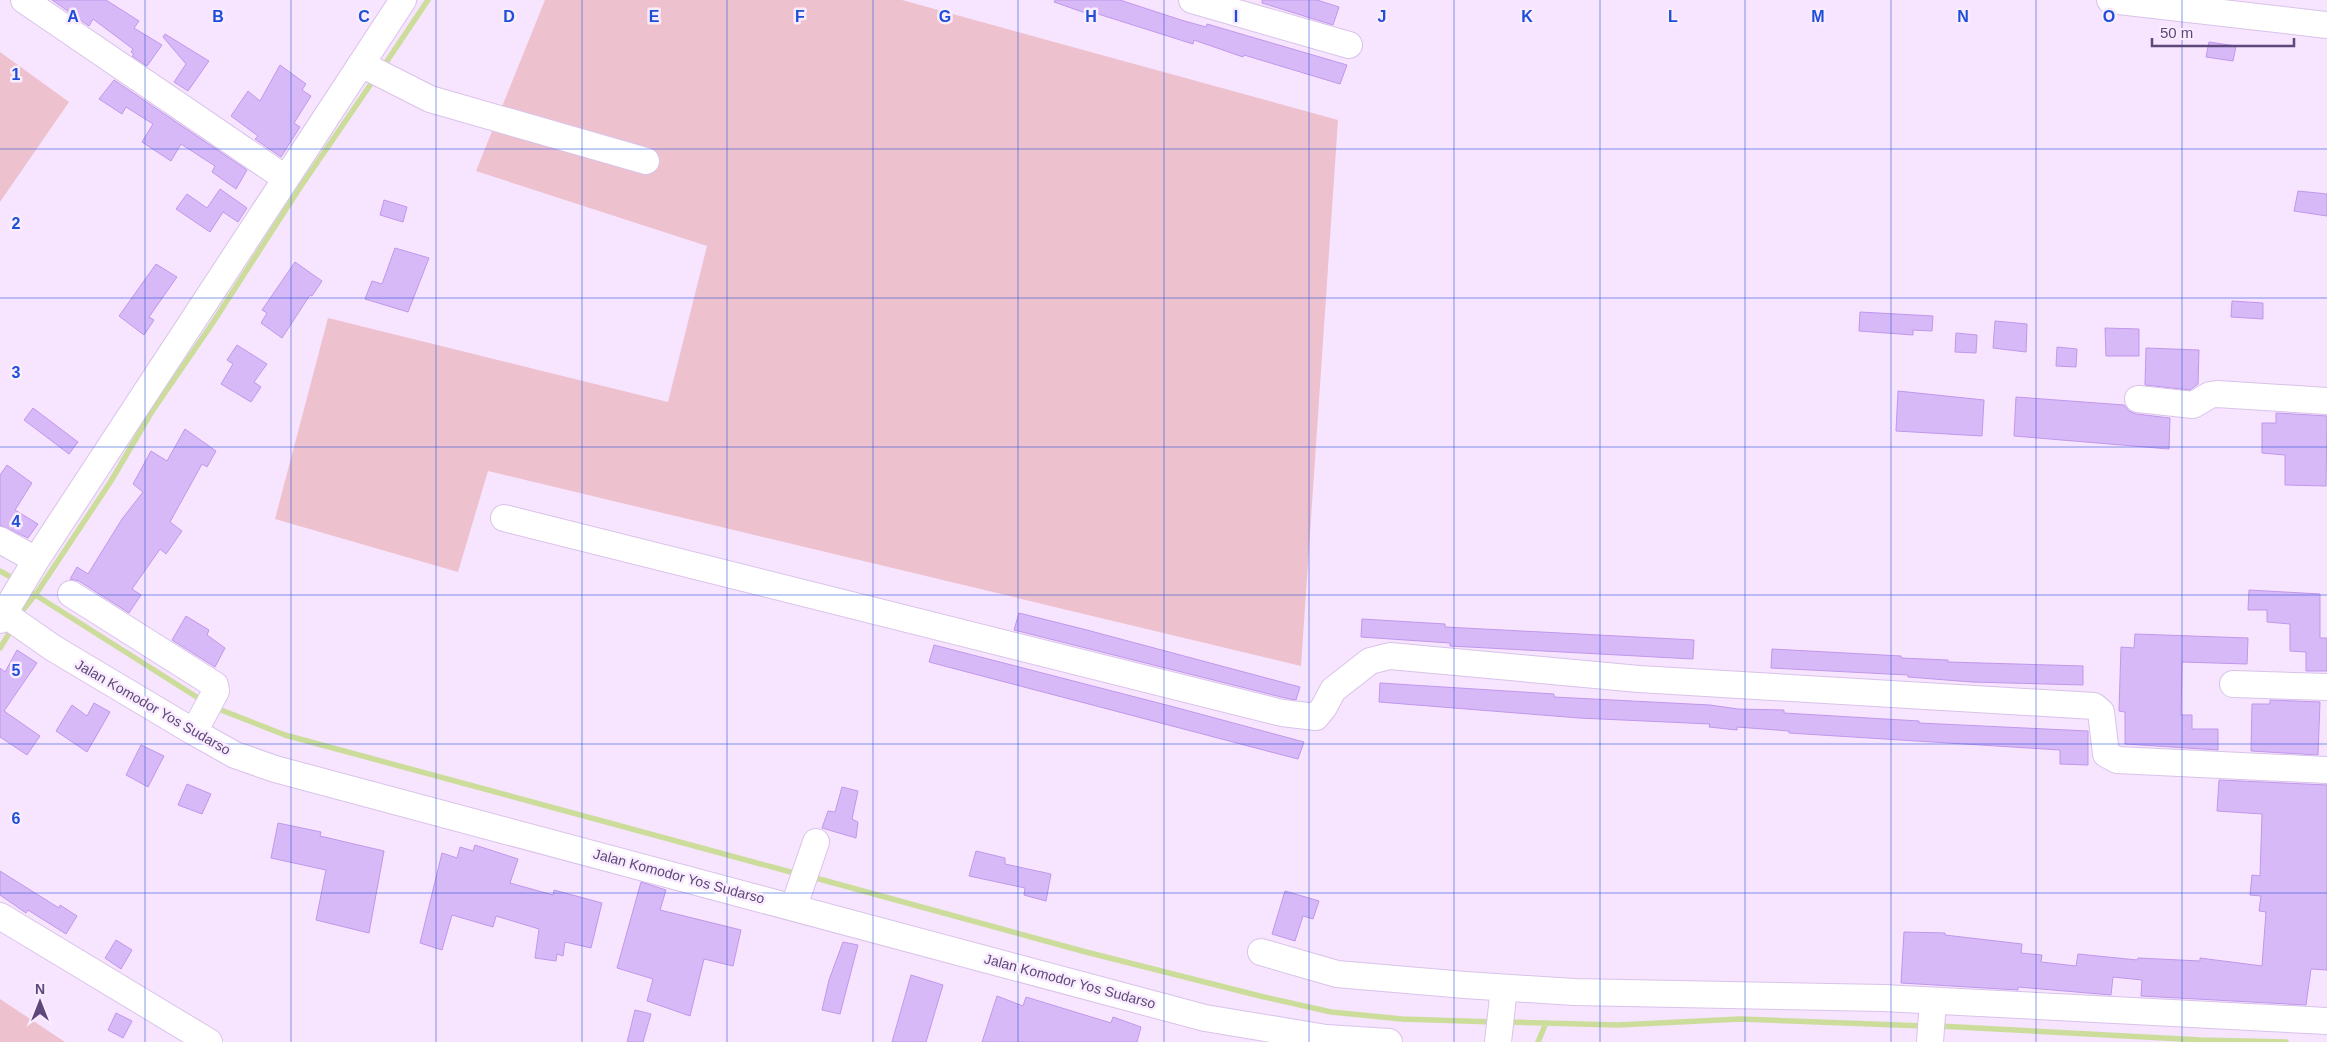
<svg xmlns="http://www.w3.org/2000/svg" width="2327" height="1042" font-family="Arial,sans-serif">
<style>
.green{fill:#eec1ce}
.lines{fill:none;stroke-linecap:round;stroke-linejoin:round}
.stream{stroke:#ccdd9b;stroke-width:5.5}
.building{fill:#d8b9f7;stroke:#c097eb}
.minor-casing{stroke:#d9c3e9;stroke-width:28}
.minor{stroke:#fff;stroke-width:26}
.grid{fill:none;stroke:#1d4ed8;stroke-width:1;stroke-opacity:0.55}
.labels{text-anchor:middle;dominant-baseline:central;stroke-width:5;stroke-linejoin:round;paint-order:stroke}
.street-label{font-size:14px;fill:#5e477a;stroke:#faecff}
.grid-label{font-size:16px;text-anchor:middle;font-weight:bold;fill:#1d4ed8;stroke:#faecff;stroke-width:5;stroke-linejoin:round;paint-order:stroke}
</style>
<rect width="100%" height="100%" fill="#f7e4fe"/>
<path class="green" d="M 545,0 L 902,0 L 1338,120 L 1301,666 L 488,471 L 458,572 L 275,519 L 328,318 L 668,402 L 707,246 L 476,171 Z
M 0,52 L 69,102 L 0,202 Z
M 0,999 L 65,1042 L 0,1042 Z"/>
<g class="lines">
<path class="stream" d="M 383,67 L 428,0
M 0,571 L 9,576
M 26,589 L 203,701
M 22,611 L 36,594 L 111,481 L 151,413 L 212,324 L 299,189 L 375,78
M 0,648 L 10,632
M 216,708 L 285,735 L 798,874
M 812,877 L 1086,952 L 1260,996 L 1331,1012 L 1402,1019 L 1495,1022
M 1507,1022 L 1618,1025 L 1740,1019 L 1925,1026
M 1939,1026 L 2201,1040 L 2286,1042
M 1538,1042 L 1546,1023"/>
</g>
<path class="building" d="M 52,0 L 106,0 L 139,21 L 134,28 L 162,45 L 147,66 L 132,56 L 134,54 L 131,52 L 133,49 L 93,19 L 89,26 Z
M 1055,0 L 1120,0 L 1181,20 L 1206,27 L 1207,24 L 1347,65 L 1340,84 L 1244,55 L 1243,57 L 1194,40 L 1193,44 L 1095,13 L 1094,16 L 1054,2 Z
M 1262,0 L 1317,0 L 1339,7 L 1333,25 L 1262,3 Z
M 165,34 L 209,61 L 188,91 L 174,82 L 186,64 L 163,37 Z
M 2209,42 L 2236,46 L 2233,61 L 2206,57 Z
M 280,65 L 306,84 L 302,90 L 311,96 L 294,123 L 300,127 L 281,157 L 255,139 L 258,136 L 231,116 L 248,91 L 260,101 Z
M 114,80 L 247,170 L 236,189 L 212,172 L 215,166 L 181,144 L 171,161 L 142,142 L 153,124 L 126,107 L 122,114 L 99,99 Z
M 220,189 L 247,208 L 238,222 L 223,212 L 210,232 L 176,209 L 187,194 L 207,208 Z
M 2298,191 L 2327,194 L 2327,216 L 2294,211 Z
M 384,200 L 407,207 L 403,222 L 380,215 Z
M 395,248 L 429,258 L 408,312 L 365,299 L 372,281 L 382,284 Z
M 295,262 L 322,281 L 312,296 L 310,295 L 282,338 L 261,323 L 267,313 L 262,310 Z
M 156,264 L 177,277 L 149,317 L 154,320 L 144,335 L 119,316 Z
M 2232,301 L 2263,303 L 2263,319 L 2231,317 Z
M 1860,312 L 1933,316 L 1932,331 L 1913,330 L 1913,335 L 1859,331 Z
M 1995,321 L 2027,324 L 2026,352 L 1993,348 Z
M 2105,328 L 2139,329 L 2139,356 L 2106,356 Z
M 1956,333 L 1977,335 L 1976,353 L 1955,352 Z
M 237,345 L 267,364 L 254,382 L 261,387 L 251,402 L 221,384 L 233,364 L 227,360 Z
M 2057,347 L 2077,349 L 2076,367 L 2056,366 Z
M 2146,348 L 2199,350 L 2198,384 L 2190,390 L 2145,385 Z
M 1898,391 L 1984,400 L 1982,436 L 1896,431 Z
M 2016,397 L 2124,405 L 2129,411 L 2136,414 L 2170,418 L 2169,449 L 2014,436 Z
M 33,408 L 78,442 L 69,454 L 24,420 Z
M 2276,413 L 2327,416 L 2326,486 L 2285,485 L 2285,455 L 2262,453 L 2262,423 L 2276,423 Z
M 185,429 L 216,451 L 207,467 L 202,464 L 170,522 L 182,531 L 166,554 L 160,549 L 132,589 L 141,595 L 129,613 L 79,581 L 70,579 L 77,567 L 88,574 L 122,519 L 143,492 L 133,484 L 151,451 L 167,461 Z
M 7,465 L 32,483 L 15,510 L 38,524 L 28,538 L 0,525 L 0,475 Z
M 2249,590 L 2320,594 L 2320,638 L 2327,638 L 2327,671 L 2306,671 L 2306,652 L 2290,651 L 2290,624 L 2267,622 L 2267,610 L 2248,610 Z
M 1019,613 L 1083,629 L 1300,687 L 1296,700 L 1285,698 L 1014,630 Z
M 186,616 L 209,630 L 207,635 L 225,648 L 215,667 L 172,640 Z
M 1362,619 L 1445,624 L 1445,627 L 1694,640 L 1693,659 L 1469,647 L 1450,646 L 1450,643 L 1361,637 Z
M 2135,634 L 2248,638 L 2247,664 L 2182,662 L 2181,715 L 2192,715 L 2192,729 L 2218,729 L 2218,750 L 2125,744 L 2125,712 L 2119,711 L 2121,647 L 2134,648 Z
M 934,645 L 1174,707 L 1304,742 L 1298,759 L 1271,752 L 929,662 Z
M 1772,649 L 1901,656 L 1901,658 L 1948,660 L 1948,662 L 2083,666 L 2083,685 L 1972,682 L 1908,677 L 1908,675 L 1771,668 Z
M 17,650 L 37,663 L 4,711 L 40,736 L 27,755 L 0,737 L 0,668 L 5,672 Z
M 1380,683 L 1554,694 L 1554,697 L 1710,705 L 1738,709 L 1784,710 L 1784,713 L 1919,721 L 1919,723 L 2088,731 L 2088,765 L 2060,764 L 2060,750 L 1789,733 L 1789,731 L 1737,727 L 1737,730 L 1709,727 L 1710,724 L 1579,718 L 1379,702 Z
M 2270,700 L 2320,702 L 2318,755 L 2251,751 L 2252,704 L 2270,704 Z
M 94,703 L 110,712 L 87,752 L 56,731 L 72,705 L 87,716 Z
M 141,745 L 164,756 L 148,787 L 126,775 Z
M 2219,780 L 2327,785 L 2327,970 L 2311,969 L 2306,1005 L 2141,996 L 2142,980 L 2113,977 L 2111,995 L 2018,987 L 2018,990 L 1901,983 L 1904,932 L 1945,933 L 1945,935 L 2022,944 L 2021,953 L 2042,955 L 2041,962 L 2076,966 L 2078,954 L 2137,960 L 2138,958 L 2200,961 L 2200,958 L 2262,966 L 2266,912 L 2259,911 L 2261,896 L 2250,895 L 2252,875 L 2260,876 L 2262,814 L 2217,811 Z
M 187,784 L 211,794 L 202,814 L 178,805 Z
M 842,787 L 858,791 L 852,819 L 858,822 L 856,838 L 822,828 L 828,811 L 835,812 Z
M 278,823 L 321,832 L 320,836 L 384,851 L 369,933 L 316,920 L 326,870 L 271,858 Z
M 475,845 L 518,859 L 510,883 L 553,895 L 554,890 L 602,903 L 591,948 L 565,942 L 563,956 L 557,954 L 556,961 L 535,958 L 539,929 L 496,916 L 493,927 L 452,915 L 442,950 L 420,943 L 442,853 L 457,858 L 460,847 L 473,851 Z
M 976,851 L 1005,858 L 1005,864 L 1051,874 L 1046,901 L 1024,895 L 1025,888 L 969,876 Z
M 0,871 L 59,908 L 60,905 L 77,916 L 66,934 L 28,910 L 26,913 L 0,895 Z
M 641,882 L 666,890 L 660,910 L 741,930 L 733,966 L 704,959 L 690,1016 L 647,1001 L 653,979 L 617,968 Z
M 1285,891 L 1319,901 L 1313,919 L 1303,916 L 1295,941 L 1272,934 Z
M 116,940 L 132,950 L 121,969 L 105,958 Z
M 843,942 L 858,945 L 840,1014 L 822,1010 L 829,980 Z
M 911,975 L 943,985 L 926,1042 L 892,1042 Z
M 997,996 L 1023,1006 L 1026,997 L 1111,1023 L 1113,1017 L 1141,1027 L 1137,1042 L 982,1042 Z
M 635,1010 L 651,1014 L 643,1042 L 627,1042 Z
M 116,1013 L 132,1021 L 123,1038 L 108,1030 Z"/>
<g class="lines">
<defs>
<path id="minor" d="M 24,0 L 285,178
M 1192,0 L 1349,45
M 2110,0 L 2327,25
M 361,64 L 430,99 L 646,161
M 2138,399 L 2193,405 L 2210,395 L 2217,394 L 2327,401
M 504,518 L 1282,713 L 1316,717 L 1324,707 L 1333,690 L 1370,661 L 1390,656 L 1639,679 L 2094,706 L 2101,712 L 2106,754 L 2117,760 L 2327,770
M 0,540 L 36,560
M 71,594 L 215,685 L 216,691 L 194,732
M 0,611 L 53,648 L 194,732 L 235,755 L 275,769 L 1205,1018 L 1326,1038 L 1389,1042
M 0,620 L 36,560 L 403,0
M 2233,684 L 2327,687
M 794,906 L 816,842
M 0,916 L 209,1042
M 1261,952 L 1337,974 L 1465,985 L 1574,992 L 1883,998 L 2327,1021
M 1498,1042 L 1504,988
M 1930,1042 L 1933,1001"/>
</defs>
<use href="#minor" class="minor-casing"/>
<use href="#minor" class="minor"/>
</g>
<path class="grid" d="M 145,0 L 145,1042M 291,0 L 291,1042M 436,0 L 436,1042M 582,0 L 582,1042M 727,0 L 727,1042M 873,0 L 873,1042M 1018,0 L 1018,1042M 1164,0 L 1164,1042M 1309,0 L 1309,1042M 1454,0 L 1454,1042M 1600,0 L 1600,1042M 1745,0 L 1745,1042M 1891,0 L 1891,1042M 2036,0 L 2036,1042M 2182,0 L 2182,1042M 0,149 L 2327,149M 0,298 L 2327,298M 0,447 L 2327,447M 0,595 L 2327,595M 0,744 L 2327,744M 0,893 L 2327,893"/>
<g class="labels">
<g class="street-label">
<text transform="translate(153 707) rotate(30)">Jalan Komodor Yos Sudarso</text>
<text transform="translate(679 876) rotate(15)">Jalan Komodor Yos Sudarso</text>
<text transform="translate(1070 981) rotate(15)">Jalan Komodor Yos Sudarso</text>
</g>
</g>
<g class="grid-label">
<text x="73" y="22">A</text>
<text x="218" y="22">B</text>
<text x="364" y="22">C</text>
<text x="509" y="22">D</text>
<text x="654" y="22">E</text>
<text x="800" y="22">F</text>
<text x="945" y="22">G</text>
<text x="1091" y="22">H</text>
<text x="1236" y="22">I</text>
<text x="1382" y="22">J</text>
<text x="1527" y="22">K</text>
<text x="1673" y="22">L</text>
<text x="1818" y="22">M</text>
<text x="1963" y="22">N</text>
<text x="2109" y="22">O</text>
<text x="16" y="80">1</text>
<text x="16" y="229">2</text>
<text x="16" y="378">3</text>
<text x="16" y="527">4</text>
<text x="16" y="676">5</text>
<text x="16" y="824">6</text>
</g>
<g transform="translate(40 1002)" stroke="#faecff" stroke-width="4" paint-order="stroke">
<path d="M0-4L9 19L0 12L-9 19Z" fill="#5e477a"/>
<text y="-8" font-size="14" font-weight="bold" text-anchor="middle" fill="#5e477a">N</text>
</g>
<path d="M2152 38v8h142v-8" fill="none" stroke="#5e477a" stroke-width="2.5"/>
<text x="2160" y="38" font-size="15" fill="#5e477a" stroke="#faecff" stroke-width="4" paint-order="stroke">50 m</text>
</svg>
